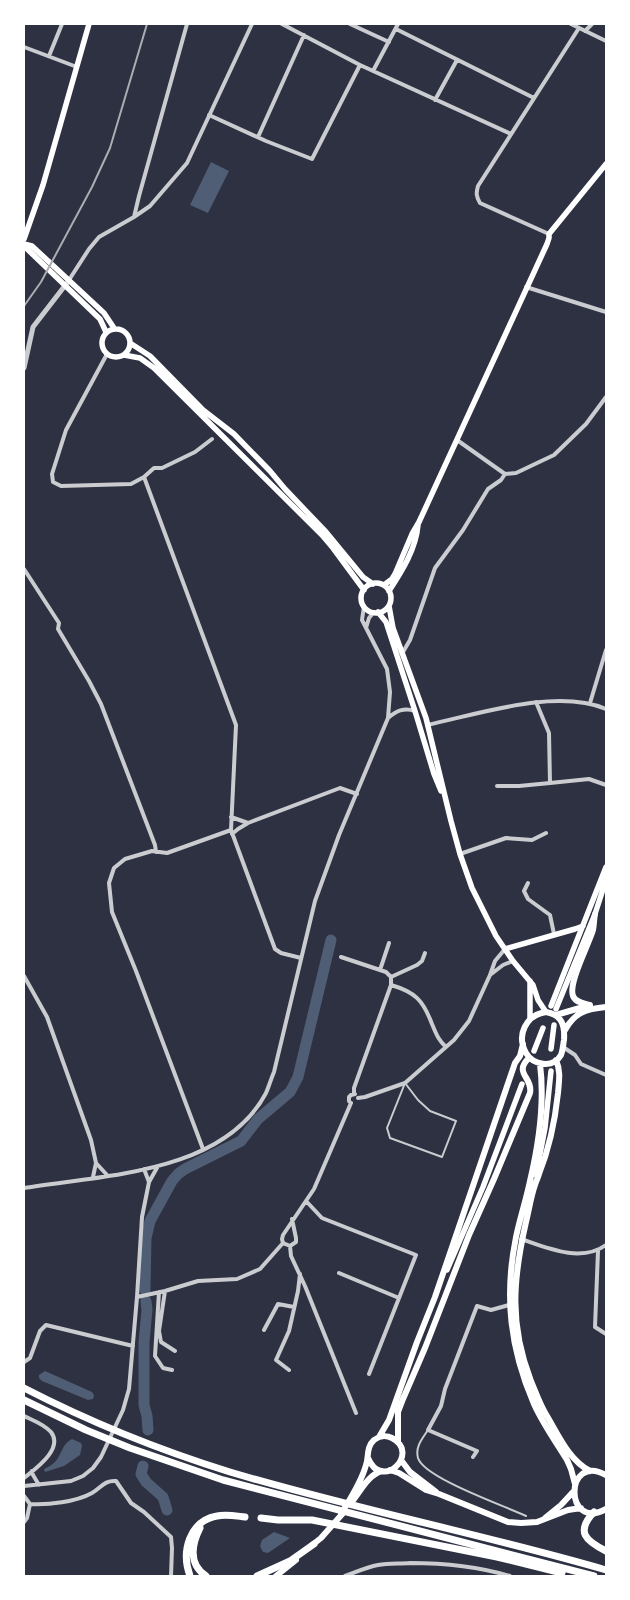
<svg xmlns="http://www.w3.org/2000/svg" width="630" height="1600" font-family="Arial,sans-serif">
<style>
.water{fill:#4f5d75}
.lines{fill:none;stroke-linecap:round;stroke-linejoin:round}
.river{stroke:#4f5d75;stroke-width:11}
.service{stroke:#caccd0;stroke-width:2}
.minor{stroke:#caccd0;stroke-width:4}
.tertiary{stroke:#caccd0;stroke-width:5}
.secondary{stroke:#fff;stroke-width:5.5}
.primary{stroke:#fff;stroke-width:6}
.motorway{stroke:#fff;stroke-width:7}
.rail{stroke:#abadb3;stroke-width:2}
</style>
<rect width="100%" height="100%" fill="#2d3142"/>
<path class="water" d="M 211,162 L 229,171 L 208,213 L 190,205 Z
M 45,1371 L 92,1392 L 94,1395 L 93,1399 L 88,1400 L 42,1381 L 39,1378 L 39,1375 Z
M 72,1439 L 81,1443 L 82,1446 L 80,1455 L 64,1466 L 45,1472 L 44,1469 C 48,1467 52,1465 55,1462 C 62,1454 62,1444 72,1439 Z
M 274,1532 L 290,1538 L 268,1553 L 263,1552 L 260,1546 L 262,1540 Z"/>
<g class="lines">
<path class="river" d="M 145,1290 L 146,1238 L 150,1221 L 172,1181 L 178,1174 L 185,1169 L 241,1141 L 258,1119 L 290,1092 L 298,1077 L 331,940
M 146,1301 L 147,1310 L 144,1342 L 144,1405 L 147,1416 L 148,1430
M 143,1466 L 141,1474 L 146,1482 L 163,1497 L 167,1510"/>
<path class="service" d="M 405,1083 L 418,1100 L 430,1111 L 456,1121 L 442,1157 L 390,1138 L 387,1128 Z
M 428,1430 C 422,1439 415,1447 418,1458 C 424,1478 505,1506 526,1516"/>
<path class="minor" d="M 282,24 L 360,65 L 511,134
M 350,24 L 389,42
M 571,24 L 606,41
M 396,29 L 534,98
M 585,31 L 592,24
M 24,47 L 77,67
M 49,56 L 62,24
M 373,71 L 398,24
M 435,100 L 457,60
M 209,115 L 266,141 L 312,159 L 360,65
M 258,137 L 304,35
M 134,217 L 139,196 L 187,24
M 549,234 L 480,203 C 476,196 476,193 478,186 L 579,28
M 69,280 L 89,249 L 99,237 L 134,217 L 150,206 L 187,163 L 252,24
M 526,287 L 606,312
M 107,354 L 66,430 L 52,474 L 53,482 L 61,486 L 131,484 L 144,477 L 154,468 L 162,468 L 195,452 L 212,439
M 457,440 L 505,474 L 516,473 L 554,455 L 586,424 L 606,397
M 144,477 L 236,725 L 231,830 L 275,949 L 281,953 L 301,958
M 24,569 L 59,623 L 58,629 L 89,681 L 101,704 L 155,845 L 156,852
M 366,628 L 369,618 L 374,612
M 403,652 L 410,640 L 435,568 L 463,530 L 488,489 L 501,480 L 505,474
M 536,702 L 549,733 L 550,783 L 589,779 L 606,785
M 590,703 L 606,650
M 388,718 C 396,711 404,707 415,711
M 427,725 C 479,714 556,688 606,709
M 497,786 L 519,786 L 550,783
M 231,817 L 248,823 L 238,829 L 232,834
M 248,823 L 340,788 L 357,794
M 460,854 L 506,838 L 532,840 L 546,833
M 528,883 L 524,891 L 528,899 L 550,915 L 554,934
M 341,957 L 386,972 L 391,977 L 391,985 L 354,1088 L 354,1094
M 380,970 L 389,943
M 490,975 L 503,965 L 513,961
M 24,976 L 47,1017 L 91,1140 L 96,1163 L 93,1177
M 391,977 L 417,965 L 422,961 L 425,953
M 391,985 C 415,992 423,1000 432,1024 C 436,1033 438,1040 446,1047
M 563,1047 L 575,1055 L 581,1064 L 606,1075
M 358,1098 L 365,1097 L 405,1083 L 454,1040 L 469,1021 L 490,975 L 495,961 L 505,949
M 351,1103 L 349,1101 L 349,1097 L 351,1095 L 355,1094
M 203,1149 L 136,971 L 112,912 L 109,883 L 114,868 L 125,859 L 152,851 L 167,853 L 231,830
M 96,1163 L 107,1175
M 144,1169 L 149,1182
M 24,1188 C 102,1175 223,1174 266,1093 C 269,1086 271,1079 274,1072 L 315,901 L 339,835 L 388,718 L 390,692 L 387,669 L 362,620 L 364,606
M 306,1201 L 322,1218 L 416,1255 L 369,1374
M 521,1239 C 547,1248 581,1263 606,1245
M 283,1243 L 282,1239 L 283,1235 L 314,1189 L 351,1103
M 283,1243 L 290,1246 L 296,1242 L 296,1238 L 292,1219
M 290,1246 L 291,1256 L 305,1286 L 356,1413
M 598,1251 L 595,1327 L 606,1334
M 339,1273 L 399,1298
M 165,1291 L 159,1331 L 161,1342 L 175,1351
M 159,1292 L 155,1356 L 163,1368 L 172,1370
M 137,1297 L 165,1291 L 198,1281 L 237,1279 L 260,1269 L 283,1243
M 264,1330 L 278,1304 L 294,1307
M 24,1362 L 30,1358 L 40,1331 L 46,1325 L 133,1346
M 289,1370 L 276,1360 L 289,1331 L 298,1291 L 300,1274
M 24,1416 C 32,1420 44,1424 51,1432 C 64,1449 35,1469 24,1478
M 473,1457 L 477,1451 L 428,1430 L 441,1406 L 445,1389 L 477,1306 L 491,1310 L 509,1305
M 32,1471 L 33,1475 L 39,1485
M 24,1486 L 71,1481 L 83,1476 L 93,1468 L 101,1457 L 123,1410 L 129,1389 L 137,1297 L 142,1217 L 149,1182 L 158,1166
M 24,1496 L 30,1504 C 48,1505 76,1502 92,1493 C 101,1488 104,1480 116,1481 L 131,1503 L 144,1512 L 171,1537 L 172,1548 L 171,1576
M 24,1522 L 27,1518 L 30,1504
M 345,1576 C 356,1572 367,1567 378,1565 C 389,1563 400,1564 410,1563 C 445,1563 476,1566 510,1576"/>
<path class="tertiary" d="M 24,368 L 33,327 L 67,283"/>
<path class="secondary" d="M 24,239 L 43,185 L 89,24
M 24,244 L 32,246 L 104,313 L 114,328
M 24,246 L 100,319 L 106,332
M102 343a14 14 0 1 1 28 0a14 14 0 1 1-28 0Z
M 130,343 L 150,356 L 203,410 L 234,434 L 270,471 L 285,489 L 326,532 L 363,577 L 373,584
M 124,355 L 140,358 L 154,368 L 322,535 L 333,548 L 364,590
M361 598a15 15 0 1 1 30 0a15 15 0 1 1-30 0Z
M 384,585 L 392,579 L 395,574 L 412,534 L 419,522 L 547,244 L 549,238 L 549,234 L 606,164
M 389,591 C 402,571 416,549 418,525
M 389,606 L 393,628 L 426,718 L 451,821 L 460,854 L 472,888 L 496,936 L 513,961 L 533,985 L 538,1000 L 546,1012
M 378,612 L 386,622 L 415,711 L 434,774 L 441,791
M 505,949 L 575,929 L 583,926
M 530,981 L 530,1019
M 551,1006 L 606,867
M 556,1009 L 595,914 L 606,880
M 551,1049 L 554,1025
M 534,1051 L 543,1028
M 536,1175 L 545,1128 L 551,1071
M 447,1270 L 483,1187 L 522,1084"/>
<path class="primary" d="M 590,1005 C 584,1003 576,1003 573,996 C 568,983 589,944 593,930 C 594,925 594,919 595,914
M 546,1012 C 562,1015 565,1025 564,1040 C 563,1045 563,1050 561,1055 C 553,1069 533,1065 526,1053 C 516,1035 526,1015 546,1012 Z
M 556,1015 L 590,1005
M 565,1030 C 575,1012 586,1009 606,1007
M 556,1060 C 561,1071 559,1081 558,1093 C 555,1121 549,1149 539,1174 C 538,1178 536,1181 535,1185 C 531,1196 529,1210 526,1222 C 513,1279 509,1325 531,1381 C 536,1393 540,1405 547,1416 C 559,1436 569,1460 590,1471
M 540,1064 C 545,1103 539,1143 530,1181 C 526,1200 520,1218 516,1237 C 504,1296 510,1349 534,1404 C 543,1424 556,1442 567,1460 L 571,1469 L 575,1484
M 379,1437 L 389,1420 L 417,1342 L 435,1297 L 515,1063 L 520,1056 L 523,1044
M 398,1442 L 398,1412 L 403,1399 L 425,1348 L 469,1235 L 494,1179 L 530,1093 C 533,1077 513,1073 529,1058
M 401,1460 L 410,1472 L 436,1492
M 390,1470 L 399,1473 L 426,1490 L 439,1494 L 508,1522 L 521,1523 L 537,1522 L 568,1510 L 581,1508
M 606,1475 C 564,1452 564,1532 606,1509
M 350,1504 C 360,1493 367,1475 382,1471
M 341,1514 C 350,1499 361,1483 366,1465 C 369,1457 366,1447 374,1440 C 379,1436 386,1435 392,1438 C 421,1453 382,1492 368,1458
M 545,1518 L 561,1505 L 573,1492
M 311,1546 L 321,1538 L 344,1512
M 276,1576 L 296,1560"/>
<path class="motorway" d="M 24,1388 C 90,1422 159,1450 230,1472 C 354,1509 482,1534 606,1570
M 24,1400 L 86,1430 L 130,1448 L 223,1480 L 594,1576
M 594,1512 C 575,1532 586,1541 606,1551
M 261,1518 L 278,1520 L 312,1520 L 497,1557 L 562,1573
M 200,1528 C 192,1544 188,1564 206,1576
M 190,1576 C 181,1552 189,1521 217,1516 C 226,1514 236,1516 245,1517
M 257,1576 L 290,1561 L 314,1544"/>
<path class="rail" d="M 24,306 L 41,282 L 92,187 L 110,148 L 147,24"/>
</g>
<rect width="630" height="1600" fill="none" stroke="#ffffff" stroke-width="50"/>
</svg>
